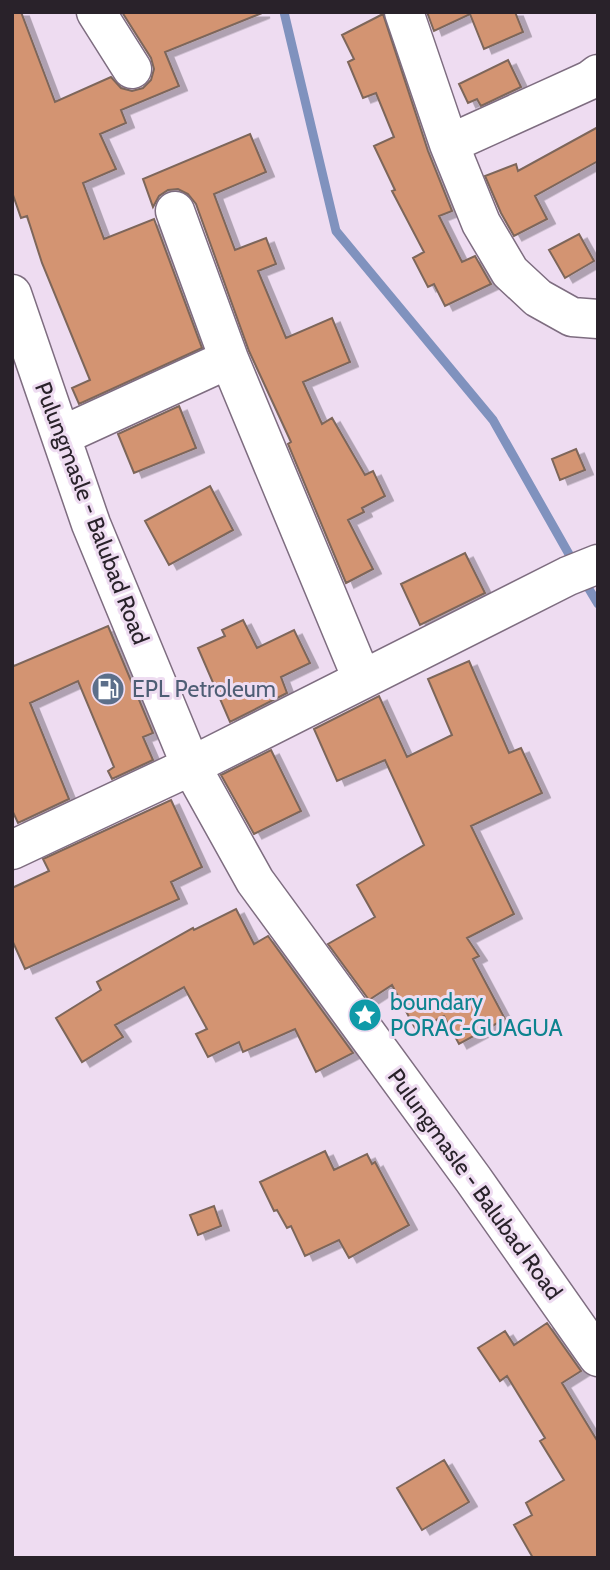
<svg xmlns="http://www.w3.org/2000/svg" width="610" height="1570" font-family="Cabin,sans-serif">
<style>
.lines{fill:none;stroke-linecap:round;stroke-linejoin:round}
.stream{stroke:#8092be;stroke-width:9}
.building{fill:#d39472;stroke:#7d665a;stroke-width:2;filter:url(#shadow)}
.minor-casing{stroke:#7e6d80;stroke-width:41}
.minor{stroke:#fff;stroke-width:38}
.labels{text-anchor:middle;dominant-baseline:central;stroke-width:6;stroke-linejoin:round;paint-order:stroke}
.street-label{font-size:23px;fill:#29222a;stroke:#eedcf1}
.service-label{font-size:23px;fill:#4e5e75;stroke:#eedcf1;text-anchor:start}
.culture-label{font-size:23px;fill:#0d838f;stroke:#eedcf1;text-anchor:start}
</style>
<defs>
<filter id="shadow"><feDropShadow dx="8" dy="4.5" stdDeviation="0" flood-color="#0004"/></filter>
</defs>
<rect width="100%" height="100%" fill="#eedcf1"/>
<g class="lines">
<path class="stream" d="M 284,12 L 336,231 L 493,420 L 574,563
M 583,579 L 598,604"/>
</g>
<path class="building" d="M 12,12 L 21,12 L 55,102 L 111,77 L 121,88 L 132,91 L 143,88 L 151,80 L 154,69 L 151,58 L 122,12 L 262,13 L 165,52 L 179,86 L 121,110 L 126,123 L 100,134 L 116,169 L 83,183 L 104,239 L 154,219 L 202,348 L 79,404 L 72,388 L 90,380 L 42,263 L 27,216 L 21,218 L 12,192 Z
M 427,12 L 515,12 L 523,32 L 484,49 L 470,14 L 434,31 Z
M 383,14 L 428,151 L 452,211 L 439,216 L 462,262 L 475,256 L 491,284 L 445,306 L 434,284 L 428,287 L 413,258 L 424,252 L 392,191 L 395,190 L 374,146 L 394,137 L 376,93 L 363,98 L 348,62 L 354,59 L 342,35 Z
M 508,60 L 521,87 L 481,106 L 477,99 L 468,103 L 459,84 Z
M 598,127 L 598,161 L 535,196 L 547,219 L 514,236 L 501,213 L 485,176 L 516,164 L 518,171 Z
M 250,134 L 266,172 L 214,194 L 235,250 L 266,238 L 276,264 L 258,271 L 286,338 L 332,318 L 350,362 L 303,382 L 322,424 L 332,418 L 365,475 L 373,471 L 385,496 L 362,508 L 364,512 L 348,520 L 373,569 L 346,583 L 288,444 L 291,442 L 249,351 L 196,204 L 188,194 L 178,189 L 168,190 L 159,196 L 153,207 L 143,179 Z
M 579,234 L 594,261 L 565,278 L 549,250 Z
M 179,406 L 196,448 L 134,473 L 118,434 Z
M 576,449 L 585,470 L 560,480 L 552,459 Z
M 210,486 L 233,530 L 169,565 L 145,521 Z
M 465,553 L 485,593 L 420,625 L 401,584 Z
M 243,620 L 257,648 L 294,630 L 310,663 L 281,677 L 287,693 L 230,722 L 198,648 L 225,636 L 222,630 Z
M 108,626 L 153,733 L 143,737 L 153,760 L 112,779 L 108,771 L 114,767 L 78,681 L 30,703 L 69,799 L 18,823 L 12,810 L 12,663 L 14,666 Z
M 469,661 L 509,753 L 521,748 L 542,793 L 471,826 L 514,914 L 467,938 L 479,956 L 473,959 L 505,1019 L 459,1044 L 444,1016 L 416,1030 L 392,985 L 369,1000 L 328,944 L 375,917 L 357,885 L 424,845 L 385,760 L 337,781 L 314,729 L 379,696 L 407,757 L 452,735 L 428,679 Z
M 271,750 L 301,811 L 254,834 L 221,775 Z
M 171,800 L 202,867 L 171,882 L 179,899 L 25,969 L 12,940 L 12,888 L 49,871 L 43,859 Z
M 236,909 L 254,944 L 268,936 L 353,1053 L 316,1072 L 295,1029 L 243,1052 L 239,1042 L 208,1057 L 196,1034 L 207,1029 L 184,987 L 115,1025 L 123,1037 L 82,1062 L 56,1018 L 101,990 L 97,982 L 193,928 L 194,930 Z
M 325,1151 L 334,1170 L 367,1154 L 372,1164 L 375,1162 L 409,1225 L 349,1258 L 339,1240 L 305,1256 L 291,1226 L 287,1228 L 277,1210 L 274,1211 L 260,1182 Z
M 214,1206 L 221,1226 L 198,1235 L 190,1215 Z
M 547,1323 L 581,1371 L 562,1383 L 598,1442 L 598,1558 L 533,1558 L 514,1525 L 532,1515 L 526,1503 L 564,1480 L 540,1441 L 545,1438 L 507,1376 L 500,1381 L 478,1348 L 505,1331 L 514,1345 Z
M 444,1460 L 469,1502 L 422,1530 L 397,1488 Z"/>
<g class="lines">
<defs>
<path id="minor" d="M 96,12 L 132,69
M 404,12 L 449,144 L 481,223 L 510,272 L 538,298 L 572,317 L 598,319
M 449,144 L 590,80 L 598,74
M 175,211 L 229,359 L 362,679
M 12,294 L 91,524 L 191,766 L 255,881 L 473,1179 L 598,1357
M 61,436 L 229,359
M 12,850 L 191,766 L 568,576 L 598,564"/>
</defs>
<use href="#minor" class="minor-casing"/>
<use href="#minor" class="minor"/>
</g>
<defs>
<symbol id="fuel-disc" viewBox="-11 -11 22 22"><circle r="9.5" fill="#5c6f8a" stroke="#eedcf1"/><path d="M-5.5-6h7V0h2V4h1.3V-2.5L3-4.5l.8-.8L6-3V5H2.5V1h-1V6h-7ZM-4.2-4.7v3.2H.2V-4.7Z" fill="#fff"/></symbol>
<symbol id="sight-disc" viewBox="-11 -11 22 22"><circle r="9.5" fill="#0f9aa8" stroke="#eedcf1"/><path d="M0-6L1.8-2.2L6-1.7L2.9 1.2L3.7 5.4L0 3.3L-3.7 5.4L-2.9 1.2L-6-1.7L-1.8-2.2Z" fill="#fff"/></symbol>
</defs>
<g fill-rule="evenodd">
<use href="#fuel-disc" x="89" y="670" width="38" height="38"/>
<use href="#sight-disc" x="346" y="996" width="38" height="38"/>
</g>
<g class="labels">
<g class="street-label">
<text transform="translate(92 513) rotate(69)">Pulungmasle - Balubad Road</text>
<text transform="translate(475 1184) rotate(54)">Pulungmasle - Balubad Road</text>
</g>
<g class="service-label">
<text x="132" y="689">EPL Petroleum</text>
</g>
<g class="culture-label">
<text x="390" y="1002">boundary<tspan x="390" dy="26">PORAC-GUAGUA</tspan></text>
</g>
</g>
<rect width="610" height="1570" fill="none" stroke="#29222a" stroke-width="28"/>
</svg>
